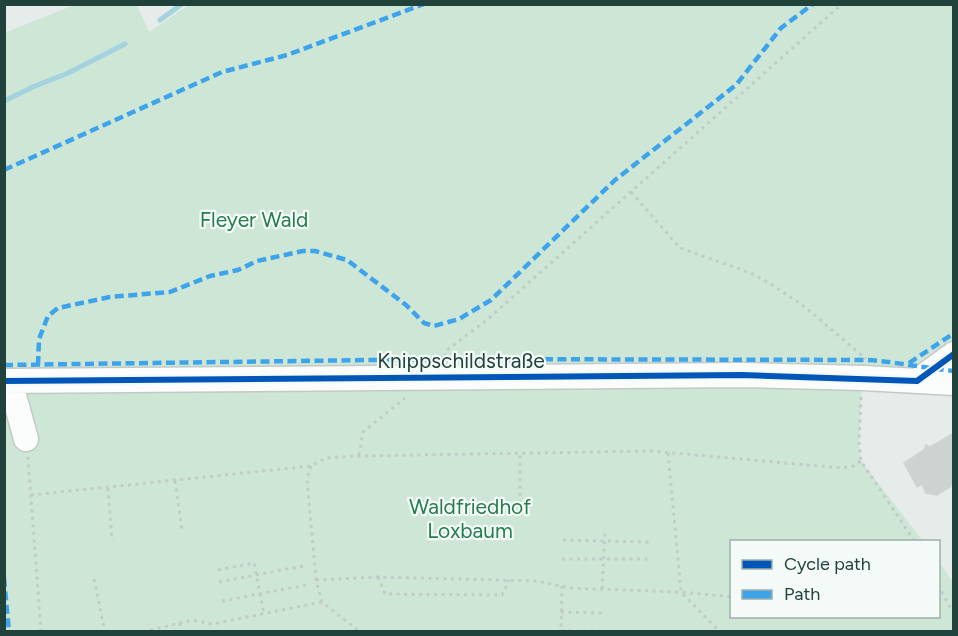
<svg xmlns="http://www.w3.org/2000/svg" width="958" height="636" font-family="Figtree,sans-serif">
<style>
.green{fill:#cee6d6}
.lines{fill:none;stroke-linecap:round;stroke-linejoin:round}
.stream{stroke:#a2d3de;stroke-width:5}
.building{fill:#ccd3d1;stroke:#ced5d2;stroke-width:1.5}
.minor-casing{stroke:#c3c9c7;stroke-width:27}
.path{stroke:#c1ccc9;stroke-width:3;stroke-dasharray:3 4.5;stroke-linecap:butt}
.minor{stroke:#fbfcfc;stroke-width:24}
.quiet{stroke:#3da4ec;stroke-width:4.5;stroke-dasharray:9 4.5;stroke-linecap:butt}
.cycleway-casing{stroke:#f4faf8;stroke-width:10}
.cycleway{stroke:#0057b8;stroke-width:6}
.labels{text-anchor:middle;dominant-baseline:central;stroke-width:4.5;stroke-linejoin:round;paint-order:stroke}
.park-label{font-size:21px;fill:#257e4d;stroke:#f4faf8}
.street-label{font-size:21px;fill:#20423b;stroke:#f4faf8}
</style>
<rect width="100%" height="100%" fill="#e6ece9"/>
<path class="green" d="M 77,4 L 137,5 L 149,32 L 190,4 L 953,5 L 953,383 L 862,388 L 859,443 L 861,461 L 923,541 L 732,542 L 732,616 L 938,616 L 939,562 L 953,582 L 953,631 L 5,631 L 4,33 Z"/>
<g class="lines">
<path class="stream" d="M 160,20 L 182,4
M 4,101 L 35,86 L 66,74 L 125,44"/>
</g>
<path class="building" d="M 954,433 L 954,477 L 950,487 L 937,495 L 926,493 L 922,484 L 917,487 L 904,463 L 924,450 L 926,445 L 930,447 Z"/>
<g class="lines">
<defs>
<path id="minor" d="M 4,381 L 742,375 L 864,378 L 954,383
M 10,381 L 26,439
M 917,381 L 954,354"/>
</defs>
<use href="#minor" class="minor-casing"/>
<path class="path" d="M 631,192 L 680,248 L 751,273 L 771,284 L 805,307 L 866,359
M 445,357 L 447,350 L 488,319 L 842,4
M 861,397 L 859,443 L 861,461 L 915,542
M 668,453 L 681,592 L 720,632
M 359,455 L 363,432 L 405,398
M 28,457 L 41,632
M 311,466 L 307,479 L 316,580 L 322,602 L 360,632
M 175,481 L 182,530
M 108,488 L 112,541
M 31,495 L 311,466 L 326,458 L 359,456 L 651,451 L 841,468 L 853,466 L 861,461
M 520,511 L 520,452
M 563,540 L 649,542
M 562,559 L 650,559
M 218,570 L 254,563 L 264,614
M 378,577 L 385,594 L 502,595 L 509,580
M 94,579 L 105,632
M 316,580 L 378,577 L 537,581 L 570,588 L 681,592 L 732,597
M 219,582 L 303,566
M 938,585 L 954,614
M 562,586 L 561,631 L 600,631
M 602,589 L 605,533
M 222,601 L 306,585
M 561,612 L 604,613
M 180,623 L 180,632
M 143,632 L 192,620 L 212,624 L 322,602"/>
<use href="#minor" class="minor"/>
<path class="quiet" d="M 4,170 L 222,72 L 287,55 L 424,4
M 909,363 L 954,333
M 4,365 L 445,359 L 867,360 C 897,362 924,368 954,371
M 38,365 L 39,339 L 48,316 L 58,308 L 110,297 L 170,292 L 210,276 L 238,270 L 257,261 L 303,251 L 315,251 L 347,260 L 406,305 L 424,323 L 434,326 L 459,319 L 491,300 L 615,180 L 736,85 L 781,28 L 813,4
M 4,578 L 9,632"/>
<defs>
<path id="cycleway" d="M 4,381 L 742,375 L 917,381 L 954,354"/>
</defs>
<use href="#cycleway" class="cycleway-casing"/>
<use href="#cycleway" class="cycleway"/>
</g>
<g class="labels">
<g class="park-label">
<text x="254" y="219">Fleyer Wald</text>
<text x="470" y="506">Waldfriedhof<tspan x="470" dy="24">Loxbaum</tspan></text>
</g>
<g class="street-label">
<text x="461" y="360">Knippschildstraße</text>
</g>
</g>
<rect width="958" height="636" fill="none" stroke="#20423b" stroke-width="12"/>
<rect x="730" y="540" width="210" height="78" fill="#f4faf8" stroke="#9fb0ac" stroke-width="1.5"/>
<rect x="742" y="560" width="30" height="9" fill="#0057b8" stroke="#9fb0ac" stroke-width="1.5"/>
<text x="784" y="570" font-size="18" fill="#20423b">Cycle path</text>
<rect x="742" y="590" width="30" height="9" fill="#3da4ec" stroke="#9fb0ac" stroke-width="1.5"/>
<text x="784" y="600" font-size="18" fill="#20423b">Path</text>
</svg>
